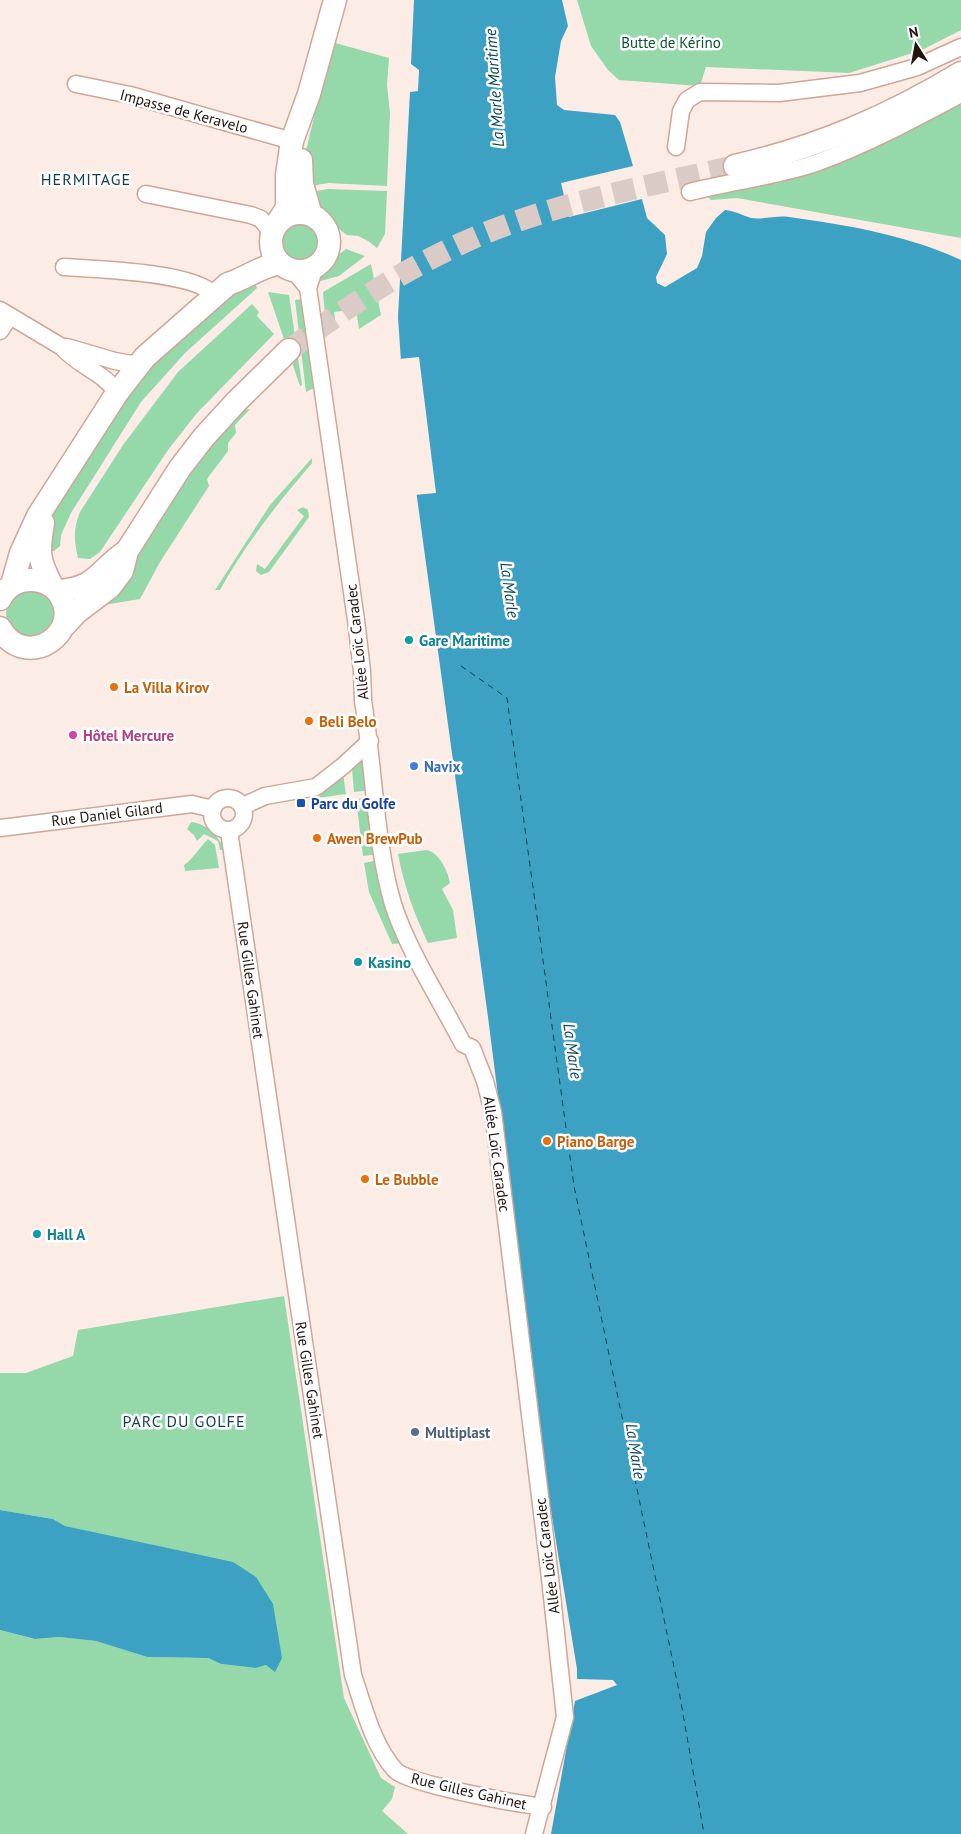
<svg xmlns="http://www.w3.org/2000/svg" width="961" height="1834" font-family="'PT Sans',sans-serif">
<style>
.green{fill:#95d8a9}
.water{fill:#3ca1c2}
.pier{fill:#fcece6}
.lines{fill:none;stroke-linecap:round;stroke-linejoin:round}
.ferry{stroke:#094556;stroke-width:1;stroke-dasharray:6 5;stroke-linecap:butt}
.secondary-tunnel{stroke:#dbcbc6;stroke-width:22;stroke-dasharray:22 11;stroke-linecap:butt}
.minor-casing{stroke:#cda798;stroke-width:19}
.secondary-casing{stroke:#cda798;stroke-width:25}
.minor{stroke:#fff;stroke-width:16}
.secondary{stroke:#fff;stroke-width:22}
.culture-dot{fill:#0f9aa8;stroke:#fff;stroke-width:2}
.food-dot{fill:#e8710a;stroke:#fff;stroke-width:2}
.hotel-dot{fill:#d1479c;stroke:#fff;stroke-width:2}
.shop-dot{fill:#3f7fe0;stroke:#fff;stroke-width:2}
.transit-dot{fill:#1a4fb4;stroke:#fff;stroke-width:2}
.service-dot{fill:#5c6f8a;stroke:#fff;stroke-width:2}
.labels{text-anchor:middle;dominant-baseline:central;stroke-width:5;stroke-linejoin:round;paint-order:stroke}
.park-label{font-size:15px;fill:#09542c;stroke:#fff}
.street-label{font-size:15px;fill:#21130e;stroke:#fff}
.culture-label{font-size:15px;font-weight:bold;fill:#0d838f;stroke:#fff;text-anchor:start}
.food-label{font-size:15px;font-weight:bold;fill:#c56008;stroke:#fff;text-anchor:start}
.hotel-label{font-size:15px;font-weight:bold;fill:#b23c85;stroke:#fff;text-anchor:start}
.shop-label{font-size:15px;font-weight:bold;fill:#366cbe;stroke:#fff;text-anchor:start}
.transit-label{font-size:15px;font-weight:bold;fill:#164399;stroke:#fff;text-anchor:start}
.service-label{font-size:15px;font-weight:bold;fill:#4e5e75;stroke:#fff;text-anchor:start}
.water-label{font-size:16px;font-style:italic;fill:#094556;stroke:#fff}
.neighbourhood-label{font-size:16px;letter-spacing:1px;fill:#123d53;stroke:#fff}
</style>
<rect width="100%" height="100%" fill="#fcece6"/>
<path class="green" d="M 577,0 L 961,0 L 961,30 L 922,50 L 849,73 L 706,67 L 700,86 L 619,80 L 608,70 L 591,46 Z
M 332,42 L 389,58 L 387,85 L 390,113 L 387,186 L 328,183 L 306,187 L 304,159 Z
M 961,101 L 961,238 L 737,198 L 711,200 L 705,194 L 729,189 L 779,183 L 854,154 Z
M 327,189 L 387,191 L 385,234 L 377,248 L 368,241 L 358,236 L 347,235 L 335,226 L 315,205 L 308,193 Z
M281 242a19 19 0 1 1 38 0a19 19 0 1 1-38 0Z
M 346,249 L 365,256 L 339,276 L 317,282 L 327,263 Z
M 371,264 L 381,315 L 359,329 L 356,309 L 334,312 L 336,326 L 326,327 L 323,292 Z
M 252,276 L 257,288 L 185,353 L 141,402 L 71,513 L 61,535 L 60,546 L 54,551 L 45,551 L 46,530 L 58,504 L 141,372 Z
M 268,292 L 289,295 L 302,385 L 300,386 Z
M 303,299 L 316,387 L 306,392 L 295,300 Z
M 252,304 L 259,312 L 257,316 L 274,334 L 197,413 L 168,450 L 100,552 L 90,559 L 78,558 C 74,541 73,529 80,512 L 123,445 L 178,372 Z
M 250,409 L 235,425 L 236,433 L 228,443 L 228,451 L 207,479 L 209,486 L 160,562 L 140,599 L 98,606 L 178,486 L 238,411 Z
M 312,458 L 312,463 C 278,503 246,543 220,590 L 215,590 L 270,505 Z
M 303,507 L 308,510 L 309,517 L 269,572 L 261,575 L 256,571 L 257,564 L 265,569 L 304,516 L 297,510 Z
M6 613a24 24 0 1 1 48 0a24 24 0 1 1-48 0Z
M 367,753 L 371,790 L 354,792 L 352,768 Z
M 343,774 L 346,794 L 317,798 Z
M 373,797 L 380,854 L 363,856 L 356,799 Z
M 191,822 C 206,823 219,837 225,850 L 220,850 L 218,841 L 204,834 L 197,841 L 194,835 L 187,829 Z
M 208,839 L 215,845 L 219,868 L 185,871 L 184,865 C 194,858 199,848 208,839 Z
M 426,850 C 439,852 448,871 450,883 L 442,889 L 453,910 L 457,938 L 428,943 C 414,914 404,886 398,854 Z
M 379,860 L 404,943 L 392,944 L 369,892 L 364,863 Z
M 284,1296 L 344,1698 L 381,1778 L 395,1787 L 392,1799 L 382,1811 L 408,1834 L 0,1834 L 0,1630 L 35,1639 L 59,1637 L 96,1641 L 147,1657 L 208,1658 L 221,1664 L 256,1668 L 266,1665 L 120,1539 L 65,1526 L 53,1519 L 0,1510 L 0,1373 L 26,1373 L 73,1356 L 78,1330 Z"/>
<path class="water" d="M 414,0 L 562,0 L 568,26 L 561,41 L 555,77 L 557,105 L 564,110 L 615,115 L 620,122 L 633,166 L 561,183 L 569,217 L 642,199 L 647,218 L 665,235 L 667,254 L 656,277 L 657,283 L 665,287 L 697,268 L 702,256 L 706,232 L 716,218 L 725,210 C 735,211 742,215 751,218 C 763,220 777,215 789,217 C 847,225 907,235 961,260 L 961,1834 L 551,1834 L 575,1701 L 617,1685 L 613,1680 L 577,1679 L 577,1669 L 550,1505 L 488,1017 L 413,468 L 401,361 L 398,317 L 410,92 L 418,91 L 419,70 L 411,64 Z
M 0,1510 L 53,1519 L 65,1526 L 233,1562 L 256,1577 L 273,1604 L 282,1658 L 275,1672 L 266,1665 L 256,1668 L 221,1664 L 208,1658 L 147,1657 L 96,1641 L 59,1637 L 35,1639 L 0,1630 Z"/>
<path class="pier" d="M 419,357 L 436,493 L 414,495 L 399,359 Z"/>
<g class="lines">
<path class="ferry" d="M 461,666 L 507,698 L 574,1186 L 679,1691 L 704,1834"/>
<path class="secondary-tunnel" d="M 289,350 C 348,306 410,265 478,236 C 559,202 649,186 735,166"/>
<defs>
<path id="minor" d="M 76,84 L 130,95 L 292,141
M 676,147 L 681,111 L 687,100 L 700,92 L 779,93 L 860,83 L 917,67 L 961,47
M 690,192 C 732,181 775,177 816,163 C 866,145 914,119 961,94
M 146,194 L 251,215 L 261,219 L 272,233
M 64,267 C 95,269 196,272 214,295
M 315,267 L 308,288 L 356,620 L 362,671 L 363,701 C 374,766 375,843 393,904 C 407,949 441,1001 463,1044 L 472,1048 L 485,1081 L 493,1112 L 550,1578 L 565,1717 L 534,1834
M 293,270 L 308,288
M 0,310 L 62,347 C 78,366 104,372 117,393
M 0,331 L 10,316
M 67,347 L 115,361 L 138,365
M212 814a16 16 0 1 1 32 0a16 16 0 1 1-32 0Z
M 243,806 L 265,796 L 316,787 L 343,766 L 370,741
M 0,828 L 192,804 L 213,809
M 229,831 L 353,1675 C 364,1707 372,1744 395,1770 C 407,1784 519,1804 543,1807"/>
<path id="secondary" d="M 301,160 L 302,184 L 311,215
M 735,166 C 818,147 888,117 961,73
M271 242a29 29 0 1 1 58 0a29 29 0 1 1-58 0Z
M 276,225 L 287,208 L 287,175 L 292,141 L 309,94 L 335,0
M 43,523 C 38,553 38,559 52,586
M 12,585 L 21,553 L 38,516 L 117,393 L 145,357 L 228,284 C 246,278 260,267 279,263
M 57,591 C 97,589 97,571 127,551
M 0,599 C 6,587 17,580 31,580 C 41,580 51,584 58,592 C 87,632 25,673 0,628
M 62,628 L 77,612 L 110,587 L 122,571 L 127,551 L 180,468 L 204,437 L 236,402 L 289,350"/>
</defs>
<use href="#minor" class="minor-casing"/>
<use href="#secondary" class="secondary-casing"/>
<use href="#minor" class="minor"/>
<use href="#secondary" class="secondary"/>
</g>
<g class="culture-dot">
<circle cx="409" cy="640" r="5"/>
<circle cx="358" cy="962" r="5"/>
<circle cx="37" cy="1234" r="5"/>
</g>
<g class="food-dot">
<circle cx="114" cy="687" r="5"/>
<circle cx="309" cy="721" r="5"/>
<circle cx="317" cy="838" r="5"/>
<circle cx="547" cy="1141" r="5"/>
<circle cx="365" cy="1179" r="5"/>
</g>
<circle class="hotel-dot" cx="73" cy="735" r="5"/>
<circle class="shop-dot" cx="414" cy="766" r="5"/>
<rect class="transit-dot" x="296" y="798" width="10" height="10" rx="2.5"/>
<circle class="service-dot" cx="415" cy="1432" r="5"/>
<g class="labels">
<g class="park-label">
<text x="671" y="42">Butte de Kérino</text>
</g>
<g class="street-label">
<text transform="translate(184 111) rotate(15)">Impasse de Keravelo</text>
<text transform="translate(357 642) rotate(-96)">Allée Loïc Caradec</text>
<text transform="translate(107 814) rotate(-7)">Rue Daniel Gilard</text>
<text transform="translate(251 980) rotate(82)">Rue Gilles Gahinet</text>
<text transform="translate(497 1154) rotate(82)">Allée Loïc Caradec</text>
<text transform="translate(310 1380) rotate(81)">Rue Gilles Gahinet</text>
<text transform="translate(547 1556) rotate(-97)">Allée Loïc Caradec</text>
<text transform="translate(469 1791) rotate(13)">Rue Gilles Gahinet</text>
</g>
<g class="culture-label">
<text x="419" y="640">Gare Maritime</text>
<text x="368" y="962">Kasino</text>
<text x="47" y="1234">Hall A</text>
</g>
<g class="food-label">
<text x="124" y="687">La Villa Kirov</text>
<text x="319" y="721">Beli Belo</text>
<text x="327" y="838">Awen BrewPub</text>
<text x="557" y="1141">Piano Barge</text>
<text x="375" y="1179">Le Bubble</text>
</g>
<g class="hotel-label">
<text x="83" y="735">Hôtel Mercure</text>
</g>
<g class="shop-label">
<text x="424" y="766">Navix</text>
</g>
<g class="transit-label">
<text x="311" y="803">Parc du Golfe</text>
</g>
<g class="service-label">
<text x="425" y="1432">Multiplast</text>
</g>
<g class="water-label">
<text transform="translate(494 88) rotate(-94)">La Marle Maritime</text>
<text transform="translate(510 590) rotate(82)">La Marle</text>
<text transform="translate(573 1051) rotate(82)">La Marle</text>
<text transform="translate(636 1451) rotate(81)">La Marle</text>
</g>
<g class="neighbourhood-label">
<text x="86" y="179">HERMITAGE</text>
<text x="184" y="1421">PARC DU GOLFE</text>
</g>
</g>
<g transform="translate(916 45) rotate(349)" stroke="#ffffff" stroke-width="4" paint-order="stroke">
<path d="M0-4L9 19L0 12L-9 19Z" fill="#21130e"/>
<text y="-8" font-size="14" font-weight="bold" text-anchor="middle" fill="#21130e">N</text>
</g>
</svg>
